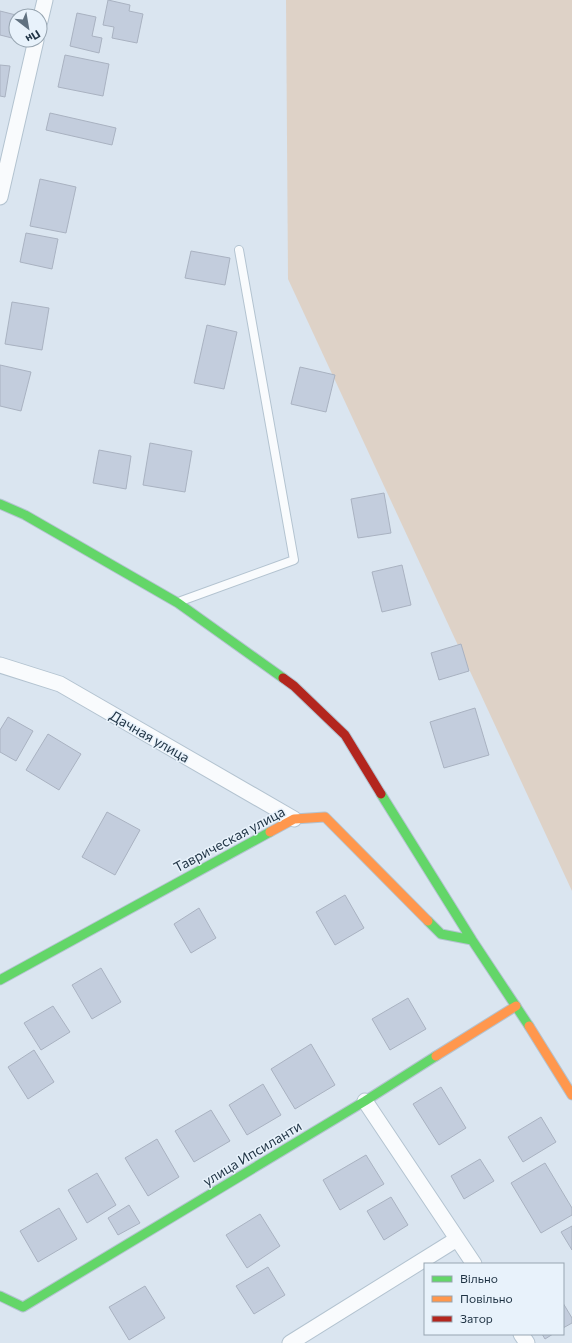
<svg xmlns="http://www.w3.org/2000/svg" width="572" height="1343" font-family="Commissioner,sans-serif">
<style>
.green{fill:#ded2c7}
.building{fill:#c3cddd;stroke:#a9b2c1}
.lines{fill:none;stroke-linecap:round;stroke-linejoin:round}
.lane-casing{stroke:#b3c3d0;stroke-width:10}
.street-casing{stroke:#b3c3d0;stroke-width:17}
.fast-casing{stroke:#b3c3d0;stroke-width:11}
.slow-casing{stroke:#b3c3d0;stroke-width:11}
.jam-casing{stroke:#b3c3d0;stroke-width:11}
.lane{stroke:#f9fbfd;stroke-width:8}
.street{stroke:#f9fbfd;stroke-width:15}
.fast{stroke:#63d668;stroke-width:9}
.slow{stroke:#ff974d;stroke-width:9}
.jam{stroke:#b3261e;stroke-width:9}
.labels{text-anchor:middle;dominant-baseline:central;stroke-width:3;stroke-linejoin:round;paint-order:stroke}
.street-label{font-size:14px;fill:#1e3243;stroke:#e8f2fb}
</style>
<rect width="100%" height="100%" fill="#dae5f0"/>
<path class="green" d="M 286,0 L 572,0 L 572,891 L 288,279 Z"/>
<path class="building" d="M 108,0 L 130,5 L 129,11 L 143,14 L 137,43 L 112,38 L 114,27 L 103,25 Z
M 0,11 L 20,16 L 16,16 L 16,39 L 0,35 Z
M 77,13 L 96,17 L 92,36 L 102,38 L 99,53 L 70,46 Z
M 65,55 L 109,64 L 103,96 L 58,87 Z
M 0,65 L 10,66 L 5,97 L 0,96 Z
M 50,113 L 116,128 L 112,145 L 46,130 Z
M 40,179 L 76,187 L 66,233 L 30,226 Z
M 26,233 L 58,239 L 52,269 L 20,262 Z
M 191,251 L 230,258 L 225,285 L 185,278 Z
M 12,302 L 49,308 L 42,350 L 5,344 Z
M 207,325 L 237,332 L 224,389 L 194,383 Z
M 0,365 L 31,372 L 21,411 L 0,406 Z
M 300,367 L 335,375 L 326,412 L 291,404 Z
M 150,443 L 192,451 L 185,492 L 143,485 Z
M 99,450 L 131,456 L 126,489 L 93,483 Z
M 384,493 L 391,533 L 358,538 L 351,499 Z
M 402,565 L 411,605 L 382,612 L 372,572 Z
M 461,644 L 469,671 L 439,680 L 431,653 Z
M 475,708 L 489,755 L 444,768 L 430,722 Z
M 8,717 L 33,731 L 16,761 L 0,752 L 0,730 Z
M 48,734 L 81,754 L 59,790 L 26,770 Z
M 107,812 L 140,830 L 115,875 L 82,857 Z
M 345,895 L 364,928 L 335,945 L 316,912 Z
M 199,908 L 216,938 L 191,953 L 174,924 Z
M 101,968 L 121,1002 L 92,1019 L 72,985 Z
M 408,998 L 426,1029 L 390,1050 L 372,1019 Z
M 53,1006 L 70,1032 L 41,1050 L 24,1023 Z
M 311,1044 L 335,1085 L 295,1109 L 271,1069 Z
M 34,1050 L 54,1082 L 28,1099 L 8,1067 Z
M 263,1084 L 281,1115 L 247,1135 L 229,1105 Z
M 441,1087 L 466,1128 L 439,1145 L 413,1104 Z
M 211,1110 L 230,1141 L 194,1162 L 175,1131 Z
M 541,1117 L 556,1142 L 523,1162 L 508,1137 Z
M 157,1139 L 179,1177 L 148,1196 L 125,1158 Z
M 366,1155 L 384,1184 L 340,1210 L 323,1180 Z
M 480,1159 L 494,1181 L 464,1199 L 451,1176 Z
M 545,1163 L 572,1208 L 572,1215 L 541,1233 L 511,1183 Z
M 97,1173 L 116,1205 L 87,1223 L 68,1190 Z
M 391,1197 L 408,1225 L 384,1240 L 367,1211 Z
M 129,1205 L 140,1223 L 118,1235 L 108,1218 Z
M 59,1208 L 77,1239 L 38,1262 L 20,1231 Z
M 260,1214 L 280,1246 L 247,1268 L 226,1235 Z
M 572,1226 L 572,1250 L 561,1232 Z
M 268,1267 L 285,1295 L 254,1314 L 236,1286 Z
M 145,1286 L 165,1318 L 129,1340 L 109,1307 Z
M 563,1303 L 572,1318 L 572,1323 L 563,1328 Z
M 542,1334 L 553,1334 L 545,1339 Z"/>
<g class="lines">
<defs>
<path id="lane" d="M 181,601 L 294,560 L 239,250"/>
<path id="street" d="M 40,21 L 45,0
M 0,197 L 36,40
M 0,665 L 60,684 L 294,819
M 365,1101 L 474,1264
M 521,1334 L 527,1343
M 290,1343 L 457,1239"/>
<path id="fast" d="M 0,504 L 25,515 L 178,603 L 283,678
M 381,794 L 472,940 L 529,1026
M 428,921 L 441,934 L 472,940
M 0,980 L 270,832
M 0,1296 L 23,1307 L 365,1101 L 436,1056"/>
<path id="slow" d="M 270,832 L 294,819 L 325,817 L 428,921
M 529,1026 L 572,1095
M 436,1056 L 516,1006"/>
<path id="jam" d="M 283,678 L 294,686 L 345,735 L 381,794"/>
</defs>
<use href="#lane" class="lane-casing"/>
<use href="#street" class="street-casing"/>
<use href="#fast" class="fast-casing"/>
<use href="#slow" class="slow-casing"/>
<use href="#jam" class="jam-casing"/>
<use href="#lane" class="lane"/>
<use href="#street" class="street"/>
<use href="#fast" class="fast"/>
<use href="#slow" class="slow"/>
<use href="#jam" class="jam"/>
</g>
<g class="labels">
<g class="street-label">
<text transform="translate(150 736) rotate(30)">Дачная улица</text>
<text transform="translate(229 839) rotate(-28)">Таврическая улица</text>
<text transform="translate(252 1153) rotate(-31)">улица Ипсиланти</text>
</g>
</g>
<rect x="424" y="1263" width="140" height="72" fill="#e8f2fb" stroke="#97a5b1"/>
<rect x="432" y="1276" width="20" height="6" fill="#63d668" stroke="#97a5b1"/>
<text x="460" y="1283" font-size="12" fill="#1e3243">Вільно</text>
<rect x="432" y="1296" width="20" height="6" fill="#ff974d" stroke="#97a5b1"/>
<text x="460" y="1303" font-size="12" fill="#1e3243">Повільно</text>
<rect x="432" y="1316" width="20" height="6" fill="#b3261e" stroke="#97a5b1"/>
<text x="460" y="1323" font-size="12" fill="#1e3243">Затор</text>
<g transform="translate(28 28) rotate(149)"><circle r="19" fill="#e8f2fb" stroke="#97a5b1"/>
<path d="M0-3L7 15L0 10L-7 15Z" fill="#607180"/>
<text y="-6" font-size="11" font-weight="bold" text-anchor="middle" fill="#1e3243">Пн</text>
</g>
</svg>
